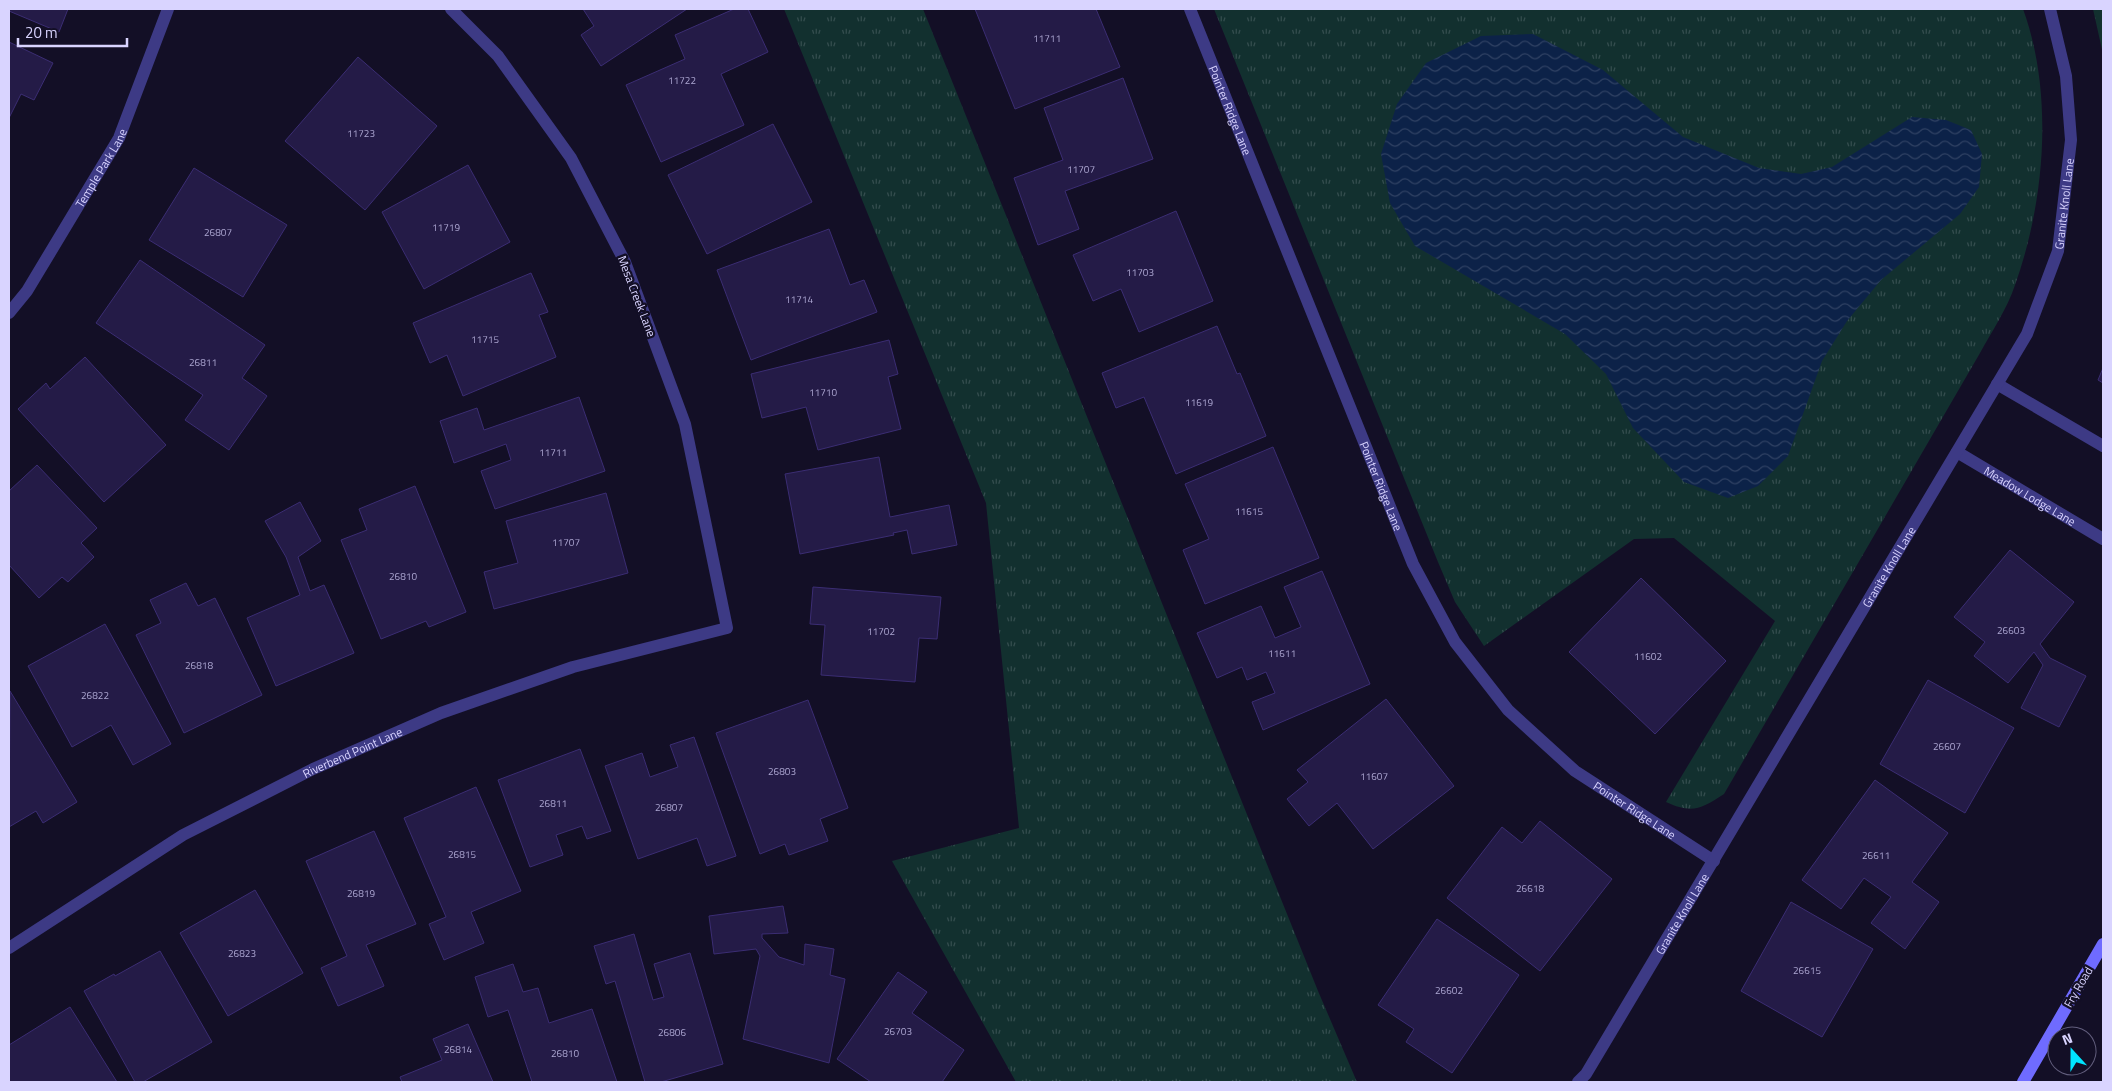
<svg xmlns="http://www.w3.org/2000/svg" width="2112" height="1091" font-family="'Titillium Web',sans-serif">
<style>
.grass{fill:url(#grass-tufts)}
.water{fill:url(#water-waves)}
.building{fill:#241b47;stroke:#3b2d73}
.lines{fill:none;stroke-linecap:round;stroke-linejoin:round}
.minor{stroke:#3d3a85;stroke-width:12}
.secondary{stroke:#6f6bff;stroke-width:12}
.labels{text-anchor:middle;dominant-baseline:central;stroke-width:4.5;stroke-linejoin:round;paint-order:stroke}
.number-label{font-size:10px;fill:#aca6d1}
.street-label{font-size:12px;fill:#d9d4ff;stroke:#130f26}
</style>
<defs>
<pattern id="grass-tufts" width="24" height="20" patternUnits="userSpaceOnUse" patternTransform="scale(1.25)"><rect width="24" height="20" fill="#12302f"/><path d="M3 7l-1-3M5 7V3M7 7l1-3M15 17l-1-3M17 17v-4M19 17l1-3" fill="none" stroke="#344d4e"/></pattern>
<pattern id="water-waves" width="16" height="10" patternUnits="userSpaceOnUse" patternTransform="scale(1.25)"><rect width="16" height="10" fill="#0c2248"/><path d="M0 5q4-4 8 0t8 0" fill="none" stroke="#2f4163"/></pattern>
</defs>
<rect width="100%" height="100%" fill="#130f26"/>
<path class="grass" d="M 784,9 L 923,9 L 1318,991 L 1357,1082 L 1016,1082 L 892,861 L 1019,828 L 986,503 Z
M 1214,9 L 2023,9 C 2054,94 2045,201 2015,285 C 2007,309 1992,331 1980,353 L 1724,794 C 1701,809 1692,814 1666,802 L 1775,621 L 1674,538 L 1634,539 L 1484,646 L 1455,602 L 1438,562 Z
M 2093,9 L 2103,9 L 2103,54 Z"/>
<path class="water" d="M 1533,34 L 1603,70 L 1683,137 L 1759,168 L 1801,174 L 1832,167 L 1912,117 L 1946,120 L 1971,130 L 1982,154 L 1979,187 L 1960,214 L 1881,280 L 1847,321 L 1822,361 L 1788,456 L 1758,486 L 1728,498 L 1684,482 L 1633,428 L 1606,374 L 1565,334 L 1415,246 L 1390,203 L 1381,154 L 1397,104 L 1426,63 L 1481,36 Z"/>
<path class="building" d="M 9,9 L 68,9 L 59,32 L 9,11 Z
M 583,9 L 687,9 L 601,66 L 581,35 L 594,26 Z
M 734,9 L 748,9 L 768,52 L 721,74 L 744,125 L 661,162 L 626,85 L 685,59 L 675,35 Z
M 975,9 L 1096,9 L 1120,67 L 1015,109 Z
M 9,42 L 53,63 L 34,100 L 21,94 L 9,118 Z
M 358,57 L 437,126 L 365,210 L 285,141 Z
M 1123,78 L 1153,159 L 1065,191 L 1079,229 L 1038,245 L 1014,178 L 1063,160 L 1044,108 Z
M 773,124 L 812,202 L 707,254 L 668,175 Z
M 468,165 L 510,242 L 424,289 L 382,212 Z
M 194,168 L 287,225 L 243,297 L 149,240 Z
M 1176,211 L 1213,301 L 1139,332 L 1121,289 L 1093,301 L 1073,255 Z
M 829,229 L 850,285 L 864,280 L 877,312 L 751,360 L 717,270 Z
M 140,260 L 265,345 L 242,378 L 267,396 L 229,450 L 185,420 L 203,395 L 96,323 Z
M 531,273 L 548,312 L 539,315 L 556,357 L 463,396 L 447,355 L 430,363 L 413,323 Z
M 1217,326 L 1237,374 L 1240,373 L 1266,436 L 1176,474 L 1144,397 L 1116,408 L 1102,373 Z
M 889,340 L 898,374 L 888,377 L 901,429 L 818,450 L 806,407 L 762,418 L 751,374 Z
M 85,357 L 166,445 L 104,502 L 18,409 L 46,383 L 50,389 Z
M 2103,368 L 2103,383 L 2098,380 Z
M 579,397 L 605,471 L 495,509 L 481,471 L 511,460 L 506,444 L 454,463 L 440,421 L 477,408 L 484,430 Z
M 1273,447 L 1319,558 L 1205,604 L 1183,550 L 1209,539 L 1185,484 Z
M 879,457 L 890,517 L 949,505 L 957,545 L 912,554 L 907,530 L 893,533 L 894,535 L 800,554 L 785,474 Z
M 37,465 L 97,528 L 81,543 L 94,557 L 68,582 L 62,577 L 39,598 L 9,565 L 9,491 Z
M 415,486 L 466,612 L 429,627 L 426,621 L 381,639 L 341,540 L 367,530 L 359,509 Z
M 606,493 L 628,573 L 494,609 L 484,572 L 518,563 L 506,521 Z
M 300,502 L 321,541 L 298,557 L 310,591 L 324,585 L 354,653 L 276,686 L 247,618 L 300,595 L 286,557 L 265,521 Z
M 2010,550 L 2074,602 L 2040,644 L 2050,658 L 2086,676 L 2059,727 L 2021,708 L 2043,665 L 2034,652 L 2008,683 L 1974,656 L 1985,642 L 1954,617 Z
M 1322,571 L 1370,684 L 1263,730 L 1252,702 L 1275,693 L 1266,672 L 1247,680 L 1242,667 L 1217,678 L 1197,633 L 1261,606 L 1275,638 L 1301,627 L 1284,587 Z
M 1641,578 L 1726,661 L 1655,734 L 1569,652 Z
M 186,583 L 198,606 L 215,598 L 262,695 L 184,733 L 136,635 L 161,623 L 150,600 Z
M 813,587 L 941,597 L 937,639 L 919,638 L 915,682 L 821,675 L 825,625 L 810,624 Z
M 105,624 L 171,744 L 133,765 L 111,725 L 72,747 L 28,666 Z
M 1928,680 L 2014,728 L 1965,813 L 1880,764 Z
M 10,691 L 77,802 L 43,823 L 36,811 L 9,827 Z
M 1386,699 L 1454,786 L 1373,849 L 1337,803 L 1309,826 L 1287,799 L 1308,782 L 1297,770 Z
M 808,700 L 848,808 L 820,819 L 828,841 L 789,855 L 785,844 L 760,854 L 716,733 Z
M 694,737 L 736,856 L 707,866 L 697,838 L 638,859 L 605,766 L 642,753 L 650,777 L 678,767 L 670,745 Z
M 580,749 L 611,831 L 587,839 L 582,826 L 556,835 L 563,855 L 530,867 L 498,780 Z
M 1875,780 L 1948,833 L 1912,882 L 1939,902 L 1905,949 L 1871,923 L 1891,897 L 1864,878 L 1841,909 L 1802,880 Z
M 476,787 L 521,891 L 471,912 L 484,943 L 444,960 L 429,924 L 446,917 L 404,818 Z
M 1540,821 L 1612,879 L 1540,971 L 1447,898 L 1502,827 L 1522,843 Z
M 374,831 L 416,924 L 366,945 L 384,986 L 338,1006 L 321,968 L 347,956 L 306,861 Z
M 255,890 L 303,973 L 228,1016 L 180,933 Z
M 1791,902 L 1873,949 L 1822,1037 L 1741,991 Z
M 783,906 L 788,933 L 762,934 L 762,938 L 779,957 L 804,965 L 805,944 L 834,949 L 830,975 L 845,979 L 829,1063 L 743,1039 L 760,956 L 756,949 L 714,954 L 709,916 Z
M 1437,919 L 1519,975 L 1452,1073 L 1406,1042 L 1414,1029 L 1378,1005 Z
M 634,934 L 653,1000 L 664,997 L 654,964 L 690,953 L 723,1064 L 661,1082 L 645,1082 L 615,981 L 606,984 L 594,946 Z
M 160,951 L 212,1042 L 143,1082 L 135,1082 L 84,991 L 114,974 L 115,976 Z
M 513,964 L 523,992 L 538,988 L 549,1023 L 592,1009 L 617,1082 L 532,1082 L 508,1010 L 488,1017 L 475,977 Z
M 898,972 L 927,992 L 912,1013 L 964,1050 L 942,1082 L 871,1082 L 837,1059 Z
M 70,1007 L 117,1082 L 9,1082 L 9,1045 Z
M 468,1024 L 493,1082 L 402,1082 L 400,1077 L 442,1060 L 433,1039 Z"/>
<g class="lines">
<g class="minor">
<path id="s1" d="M 1190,9 L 1413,564 L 1455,642 L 1508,710 L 1575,771 L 1714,861"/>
<path id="s2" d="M 9,313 L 27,291 L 119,138 L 168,9"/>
<path d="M 1997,384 L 2103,446"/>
<path id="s3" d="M 1957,452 L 2103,539"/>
<path id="s4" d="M 9,948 L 183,835 L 313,769 L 441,713 L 573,667 L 727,628 L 685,424 L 625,262 L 571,158 L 498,56 L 451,9"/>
<path id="s5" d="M 1578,1082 L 1586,1074 L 2027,334 L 2058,251 L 2071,140 L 2066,76 L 2050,9"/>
</g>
<path class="secondary" d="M 2023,1082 L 2103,944"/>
</g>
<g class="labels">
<g class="number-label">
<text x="1047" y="38">11711</text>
<text x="682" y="80">11722</text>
<text x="361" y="133">11723</text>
<text x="1081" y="169">11707</text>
<text x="446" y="227">11719</text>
<text x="218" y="232">26807</text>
<text x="1140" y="272">11703</text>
<text x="799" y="299">11714</text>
<text x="485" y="339">11715</text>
<text x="203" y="362">26811</text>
<text x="823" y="392">11710</text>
<text x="1199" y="402">11619</text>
<text x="553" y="452">11711</text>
<text x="1249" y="511">11615</text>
<text x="566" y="542">11707</text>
<text x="403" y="576">26810</text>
<text x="2011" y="630">26603</text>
<text x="881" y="631">11702</text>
<text x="1282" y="653">11611</text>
<text x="1648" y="656">11602</text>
<text x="199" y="665">26818</text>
<text x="95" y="695">26822</text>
<text x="1947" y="746">26607</text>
<text x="782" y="771">26803</text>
<text x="1374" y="776">11607</text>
<text x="553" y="803">26811</text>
<text x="669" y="807">26807</text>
<text x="462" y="854">26815</text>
<text x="1876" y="855">26611</text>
<text x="1530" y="888">26618</text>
<text x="361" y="893">26819</text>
<text x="242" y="953">26823</text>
<text x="1807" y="970">26615</text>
<text x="1449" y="990">26602</text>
<text x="898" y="1031">26703</text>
<text x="672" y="1032">26806</text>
<text x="458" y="1049">26814</text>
<text x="565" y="1053">26810</text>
</g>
<g class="street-label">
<text stroke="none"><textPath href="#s1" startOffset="109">Pointer Ridge Lane</textPath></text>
<text stroke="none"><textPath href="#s2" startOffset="172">Temple Park Lane</textPath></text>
<text stroke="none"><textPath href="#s5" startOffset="1009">Granite Knoll Lane</textPath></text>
<text transform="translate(637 296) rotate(69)">Mesa Creek Lane</text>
<text stroke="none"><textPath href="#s1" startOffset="514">Pointer Ridge Lane</textPath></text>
<text stroke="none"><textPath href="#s3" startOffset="85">Meadow Lodge Lane</textPath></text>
<text stroke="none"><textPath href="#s5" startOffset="602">Granite Knoll Lane</textPath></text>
<text stroke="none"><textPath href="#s4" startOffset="396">Riverbend Point Lane</textPath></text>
<text stroke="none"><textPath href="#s1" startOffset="935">Pointer Ridge Lane</textPath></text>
<text stroke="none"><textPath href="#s5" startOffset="198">Granite Knoll Lane</textPath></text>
<text transform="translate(2078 987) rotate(-60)">Fry Road</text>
</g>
</g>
<rect width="2112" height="1091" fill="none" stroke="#d9d4ff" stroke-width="20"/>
<g transform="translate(2072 1051) rotate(339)"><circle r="24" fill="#130f26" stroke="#625e7d"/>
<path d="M0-4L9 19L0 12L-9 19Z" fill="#00e5ff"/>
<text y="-8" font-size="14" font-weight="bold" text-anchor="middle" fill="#d9d4ff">N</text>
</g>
<path d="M18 38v8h109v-8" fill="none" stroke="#d9d4ff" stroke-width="2.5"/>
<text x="25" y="38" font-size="15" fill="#d9d4ff" stroke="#130f26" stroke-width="4" paint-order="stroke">20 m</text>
</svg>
